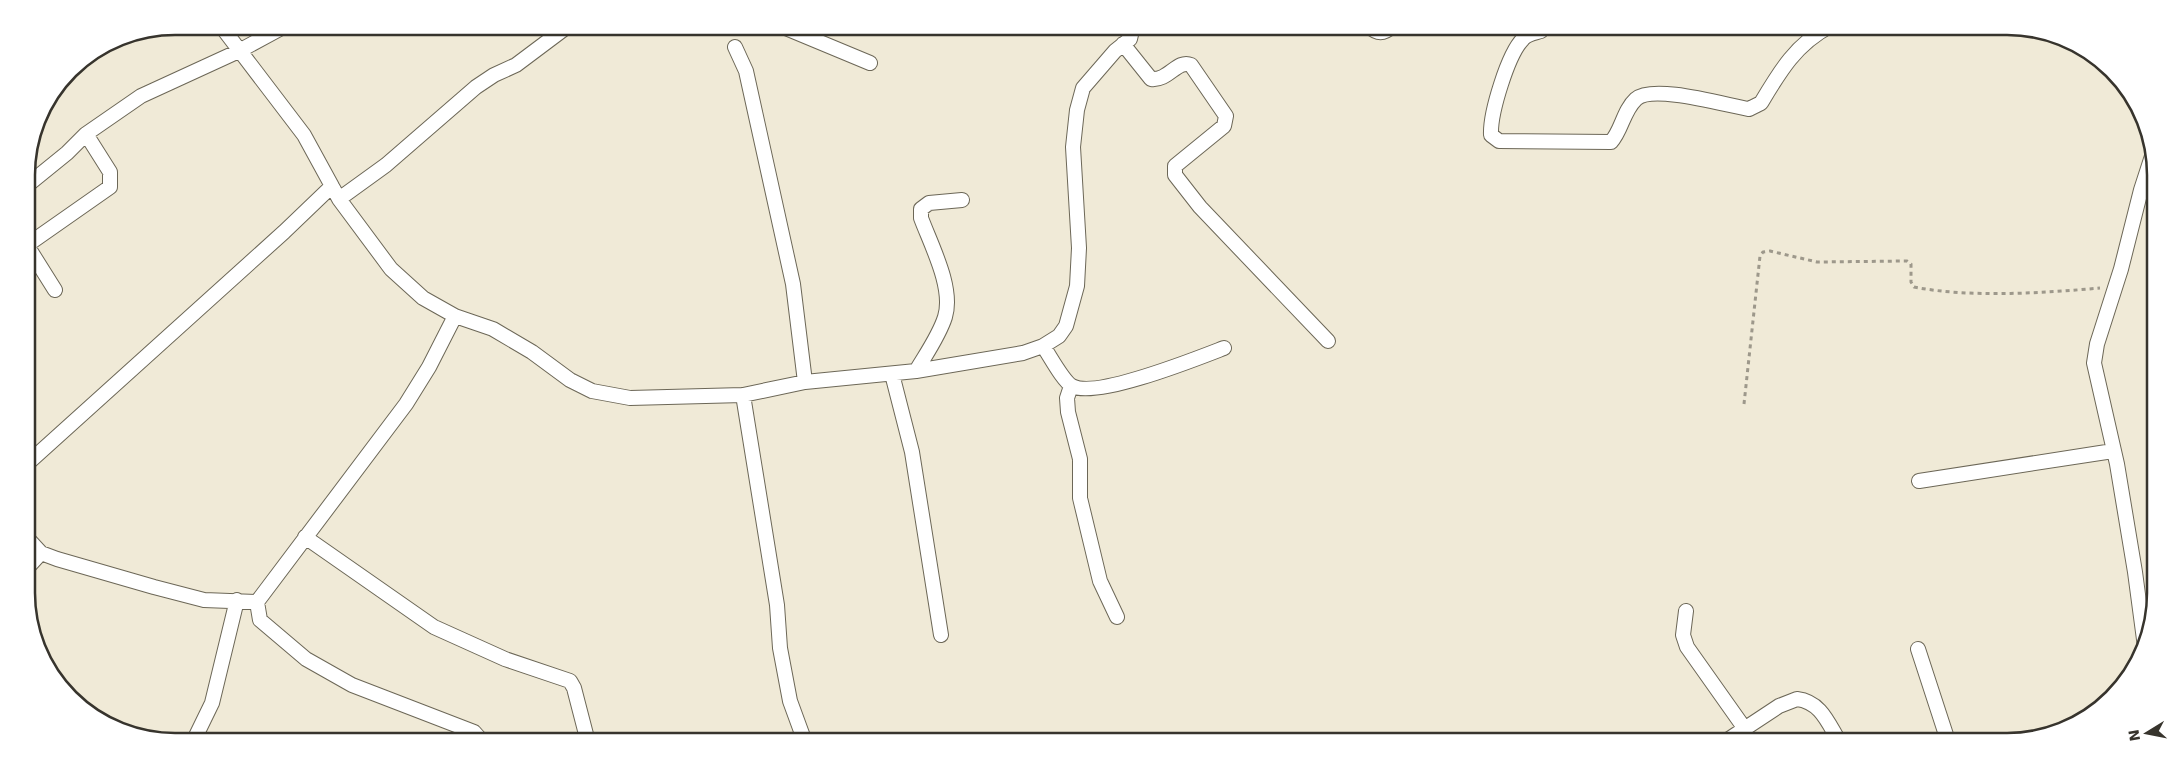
<svg xmlns="http://www.w3.org/2000/svg" width="2182" height="768" font-family="'DejaVu Sans',sans-serif">
<style>
.lines{fill:none;stroke-linecap:round;stroke-linejoin:round}
.street-casing{stroke:#6c6757;stroke-width:16}
.path{stroke:#9d988b;stroke-width:3;stroke-dasharray:4 4;stroke-linecap:butt}
.street{stroke:#fff;stroke-width:14}
.rim{fill:none;stroke:#37342d;stroke-width:2.5}
</style>
<rect width="100%" height="100%" fill="#f0ead7"/>
<g class="lines">
<defs>
<path id="street" d="M 221,26 L 304,135 L 339,199 L 391,269 L 423,298 L 455,316 L 493,329 L 532,352 L 570,380 L 592,391 L 630,398 L 743,395 L 805,382 L 916,371 L 1023,353 L 1043,346 L 1059,336 L 1066,326 L 1077,286 L 1079,248 L 1073,147 L 1077,110 L 1083,88 L 1115,51 L 1130,39 L 1133,26
M 781,26 L 870,63
M 1369,26 C 1377,34 1384,34 1392,26
M 1541,31 C 1535,33 1527,34 1523,39 C 1508,54 1490,113 1491,135 L 1499,141 L 1611,142 C 1622,130 1623,111 1636,99 C 1653,84 1725,105 1749,109 L 1761,103 C 1780,71 1796,44 1830,26
M 1123,44 L 1151,79 C 1169,81 1177,59 1191,65 L 1226,116 L 1224,126 L 1175,166 L 1175,175 L 1200,207 L 1328,341
M 735,47 L 746,71 L 793,284 L 805,382
M 30,183 L 67,153 L 86,134 L 141,96 L 239,51 L 285,26
M 339,199 L 386,165 L 476,87 L 494,75 L 516,65 L 568,26
M 55,290 L 28,247 L 30,243 L 110,187 L 110,172 L 86,134
M 455,316 L 429,367 L 406,404 L 257,602 L 260,620 L 306,659 L 352,685 L 474,732 L 483,742
M 1043,346 C 1050,356 1063,381 1072,386 C 1096,399 1198,358 1224,348
M 916,371 C 926,354 939,336 945,317 C 954,288 931,245 921,218 L 921,209 L 929,203 L 962,200
M 892,374 L 912,452 L 941,635
M 1071,386 L 1067,398 L 1068,412 L 1080,459 L 1080,498 L 1100,581 L 1117,617
M 743,395 L 777,605 L 780,648 L 790,701 L 805,742
M 28,463 L 284,232 L 332,186
M 1919,481 L 2113,451
M 305,537 L 434,627 L 505,659 L 570,681 L 574,688 L 588,742
M 29,540 L 41,553 L 57,559 L 154,587 L 204,600 L 257,602
M 29,566 L 41,553
M 1686,611 L 1683,635 L 1687,647 L 1745,729
M 2145,647 L 2135,572 L 2117,464 L 2094,363 L 2097,344 L 2121,269 L 2141,190 L 2153,153
M 1918,649 L 1948,741
M 1726,741 L 1779,706 L 1797,699 C 1821,702 1828,723 1839,741
M 193,742 L 212,703 L 237,600"/>
</defs>
<use href="#street" class="street-casing"/>
<path class="path" d="M 1744,404 L 1760,256 L 1763,252 L 1770,251 L 1817,262 L 1907,261 L 1911,264 L 1911,282 L 1914,287 C 1970,298 2043,293 2100,288"/>
<use href="#street" class="street"/>
</g>
<path d="M0 0H2182V768H0ZM175 35H2007A140 140 0 0 1 2147 175V593A140 140 0 0 1 2007 733H175A140 140 0 0 1 35 593V175A140 140 0 0 1 175 35Z" fill="#fff" fill-rule="evenodd"/>
<path class="rim" d="M175 35H2007A140 140 0 0 1 2147 175V593A140 140 0 0 1 2007 733H175A140 140 0 0 1 35 593V175A140 140 0 0 1 175 35Z"/>
<g transform="translate(2147 733) rotate(260)" stroke="#ffffff" stroke-width="4" paint-order="stroke">
<path d="M0-4L9 19L0 12L-9 19Z" fill="#37342d"/>
<text y="-8" font-size="14" font-weight="bold" text-anchor="middle" fill="#37342d">N</text>
</g>
</svg>
